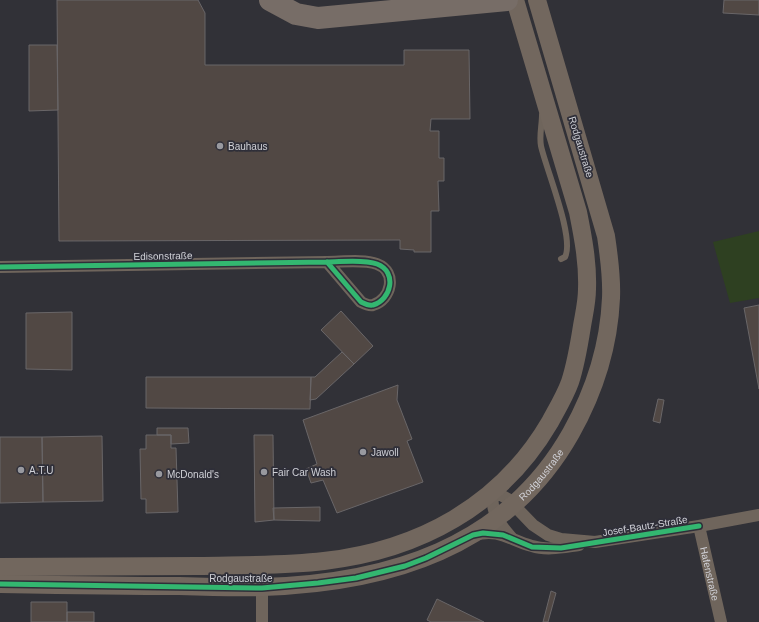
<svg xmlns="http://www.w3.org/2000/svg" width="759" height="622" font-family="Helvetica,sans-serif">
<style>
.green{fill:#2e4021}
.building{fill:#514844;stroke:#696668}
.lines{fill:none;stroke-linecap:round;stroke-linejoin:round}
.lane{stroke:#6f655c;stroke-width:6}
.street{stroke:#6f655c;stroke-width:12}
.secondary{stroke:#72675e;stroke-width:18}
.highway{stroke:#776d67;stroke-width:22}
.cycleway-casing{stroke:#2f2f39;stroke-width:8}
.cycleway{stroke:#33b770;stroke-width:5}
.poi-dot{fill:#98999f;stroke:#2f2f39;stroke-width:1.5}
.labels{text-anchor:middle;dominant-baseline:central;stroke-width:3.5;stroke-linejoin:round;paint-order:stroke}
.poi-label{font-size:10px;fill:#d0d1d7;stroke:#2f2f39;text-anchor:start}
.street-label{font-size:10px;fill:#d0d1d7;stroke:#2f2f39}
</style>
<rect width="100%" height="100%" fill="#313137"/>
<path class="green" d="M 759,231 L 759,298 L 730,303 L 713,242 Z"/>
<path class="building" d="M 57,0 L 198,0 L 205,13 L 205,65 L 404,65 L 404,50 L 469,50 L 470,119 L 431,119 L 430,131 L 439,131 L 439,158 L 444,158 L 444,181 L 438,181 L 439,211 L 431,211 L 431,252 L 414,252 L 414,250 L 400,249 L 400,240 L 59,241 Z
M 724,0 L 759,0 L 759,15 L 723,13 Z
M 29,45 L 57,45 L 58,110 L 29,111 Z
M 759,305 L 759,389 L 744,308 Z
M 341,311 L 373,346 L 354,364 L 321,330 Z
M 72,312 L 72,370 L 26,369 L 26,313 Z
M 342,352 L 354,364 L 316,399 L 310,400 L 311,377 L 315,377 Z
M 146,377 L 311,377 L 310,409 L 146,408 Z
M 398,385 L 397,400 L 412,439 L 407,441 L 423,482 L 337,513 L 323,480 L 311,483 L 306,469 L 317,464 L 303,420 Z
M 658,399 L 664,400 L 660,423 L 653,421 Z
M 157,428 L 188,428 L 189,443 L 171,444 L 171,435 L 157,435 Z
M 146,435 L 171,435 L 171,448 L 176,448 L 178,512 L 146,513 L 146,499 L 141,499 L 140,449 L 146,449 Z
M 254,435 L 273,435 L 274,520 L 255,522 Z
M 102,436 L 103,501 L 43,502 L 42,437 Z
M 0,437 L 42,437 L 43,502 L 0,503 Z
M 320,507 L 320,521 L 274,520 L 273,508 Z
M 551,591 L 556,593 L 548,622 L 543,622 Z
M 437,599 L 484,622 L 431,622 L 427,620 Z
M 31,602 L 67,602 L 67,622 L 31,622 Z
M 67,612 L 94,612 L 94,622 L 67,622 Z"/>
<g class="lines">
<path class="lane" d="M 542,115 C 542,125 539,136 541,146 C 546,169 575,238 565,257 L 561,259"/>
<g class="street">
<path d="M 0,267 L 327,262 C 341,262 364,259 377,264 C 398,272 391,300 373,305 C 370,306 365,304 361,302 L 327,262"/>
<path id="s1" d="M 699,526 L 721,622"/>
<path d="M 474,535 C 500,528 509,540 532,546 C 547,551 564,547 579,545"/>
<path d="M 511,537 C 499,524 490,510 493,492 L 499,494 L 508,499 L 533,525 L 548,535 L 561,539 L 595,542 L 699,526 L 759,515"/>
<path d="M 262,622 L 262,565"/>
</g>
<g class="secondary">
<path d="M 0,567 C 66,567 131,566 197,566 C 239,565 282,566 324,561 C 419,550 501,506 550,422 C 557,409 565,396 570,382 C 576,364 579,345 582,326 C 584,314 587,302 587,289 C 588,263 583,237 578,212 L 515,0"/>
<path id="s2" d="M 0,584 C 60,585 120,586 179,586 C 207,587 235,588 263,587 C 388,583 506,548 571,433 C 594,392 609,345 611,298 C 612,277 609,256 606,236 L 537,0"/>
</g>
<path class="highway" d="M 270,0 L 296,14 L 318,18 L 507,0"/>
<defs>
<path id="cycleway" d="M 0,267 L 327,262 C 341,262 364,259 377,264 C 398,272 391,300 373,305 C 370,306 365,304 361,302 L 327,262
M 0,584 L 262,588 L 318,583 L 356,578 L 405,566 L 426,558 L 473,535 L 483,533 L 503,535 L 532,547 L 561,548 L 699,526"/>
</defs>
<use href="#cycleway" class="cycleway-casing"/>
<use href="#cycleway" class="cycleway"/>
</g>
<g class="poi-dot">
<circle cx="220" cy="146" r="4"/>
<circle cx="363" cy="452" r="4"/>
<circle cx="21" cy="470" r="4"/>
<circle cx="264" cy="472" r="4"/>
<circle cx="159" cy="474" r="4"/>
</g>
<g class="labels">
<g class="poi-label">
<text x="228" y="146">Bauhaus</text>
<text x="371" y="452">Jawoll</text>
<text x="29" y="470">A.T.U</text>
<text x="272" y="472">Fair Car Wash</text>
<text x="167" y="474">McDonald's</text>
</g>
<g class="street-label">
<text transform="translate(581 147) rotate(73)">Rodgaustraße</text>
<text transform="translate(163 256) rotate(-1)">Edisonstraße</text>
<text stroke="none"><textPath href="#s2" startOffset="573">Rodgaustraße</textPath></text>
<text transform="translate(645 526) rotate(-9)">Josef-Bautz-Straße</text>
<text stroke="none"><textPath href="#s1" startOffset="49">Hafenstraße</textPath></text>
<text x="241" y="578">Rodgaustraße</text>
</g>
</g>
</svg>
